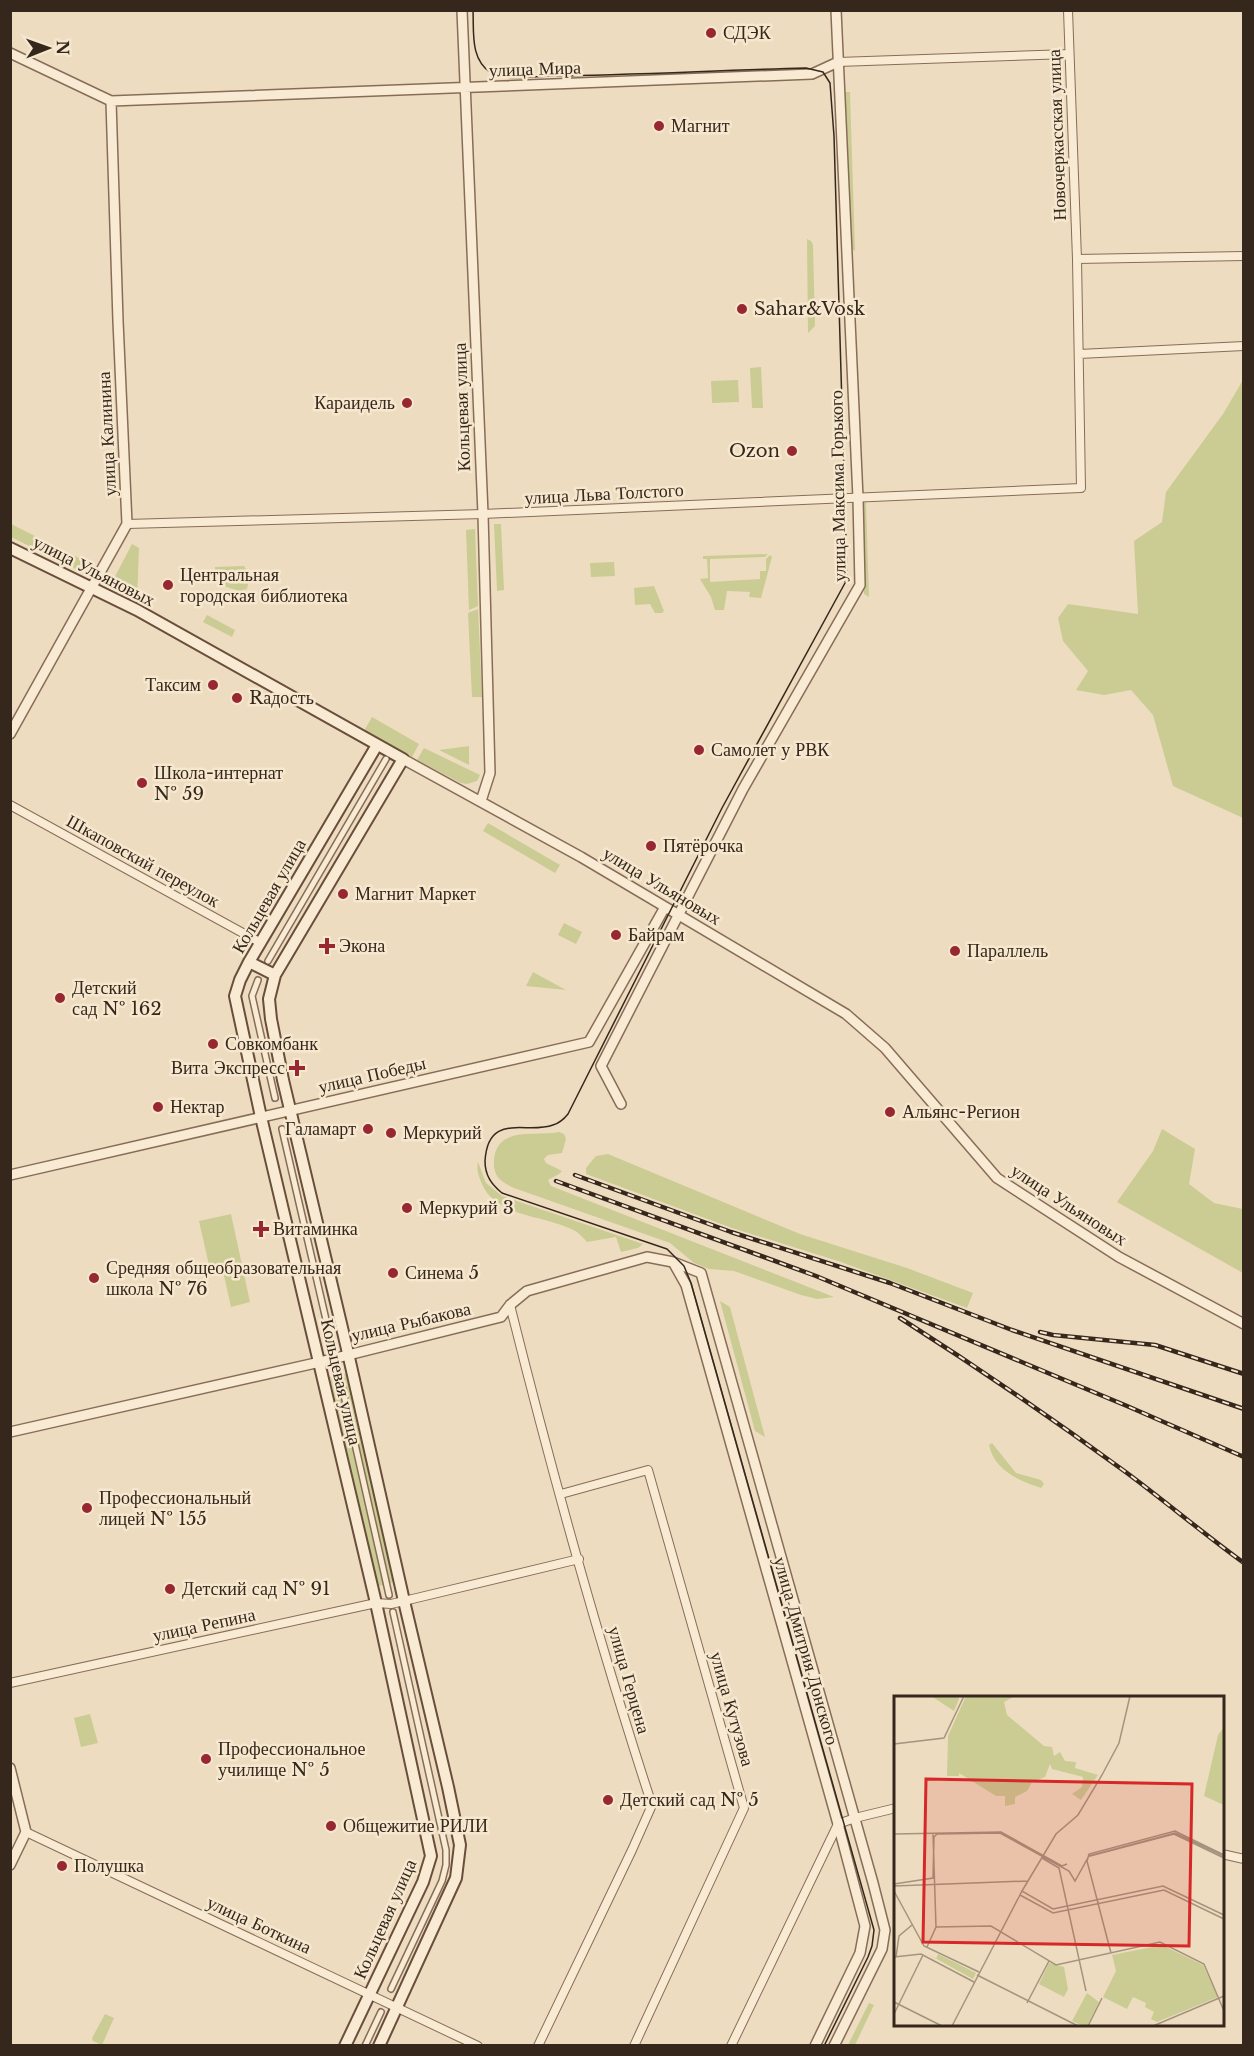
<svg xmlns="http://www.w3.org/2000/svg" width="1254" height="2056" font-family="'Libre Baskerville',serif">
<style>
.green{fill:#cacc94}
.lines{fill:none;stroke-linecap:round;stroke-linejoin:round}
.pedestrian-casing{stroke:#876d58;stroke-width:8}
.minor-casing{stroke:#876d58;stroke-width:10}
.tertiary-casing{stroke:#876d58;stroke-width:12}
.secondary-casing{stroke:#694e3b;stroke-width:14}
.pedestrian{stroke:#f9ead3;stroke-width:5}
.minor{stroke:#f9ead3;stroke-width:8}
.tertiary{stroke:#f9ead3;stroke-width:9}
.secondary{stroke:#f9ead3;stroke-width:10}
.tram{stroke:#36271c;stroke-width:1.5}
.rail-casing{stroke:#36271c;stroke-width:4.5}
.rail{stroke:#f6e7cf;stroke-width:2;stroke-dasharray:7;stroke-linecap:butt}
.poi-dot{fill:#972731;stroke:#f6e7cf;stroke-width:2}
.labels{text-anchor:middle;dominant-baseline:central;stroke-width:5;stroke-linejoin:round;paint-order:stroke}
.poi-label{font-size:18px;fill:#36271c;stroke:#f6e7cf;text-anchor:start}
.street-label{font-size:18px;fill:#36271c;stroke:#f6e7cf}
.inset-road{fill:none;stroke:#a4947e;stroke-width:1.5}
.view{fill:#d62828;fill-opacity:0.15;stroke:#d62828;stroke-width:3}
.inset-edge{fill:none;stroke:#36271c;stroke-width:3}
</style>
<rect width="100%" height="100%" fill="#eedcc0"/>
<path class="green" d="M 845,92 L 850,92 L 855,251 L 850,248 Z
M 807,239 L 811,241 L 813,245 L 815,326 L 808,333 Z
M 761,367 L 763,408 L 752,408 L 750,368 Z
M 738,380 L 739,402 L 712,403 L 711,381 Z
M 1243,380 L 1243,818 L 1173,786 L 1153,715 L 1131,690 L 1104,695 L 1076,690 L 1088,671 L 1063,641 L 1058,618 L 1068,604 L 1138,614 L 1134,541 L 1162,522 L 1166,492 L 1223,414 Z
M 866,502 L 869,597 L 864,594 L 862,503 Z
M 11,524 L 87,562 L 82,572 L 11,537 Z
M 494,524 L 501,524 L 504,590 L 497,591 Z
M 475,529 L 478,606 L 469,610 L 466,530 Z
M 132,544 L 139,548 L 137,601 L 110,586 Z
M 768,554 L 765,557 L 710,559 L 710,582 L 760,579 L 760,571 L 766,571 L 766,559 L 770,555 L 772,557 L 761,598 L 749,597 L 750,592 L 727,591 L 724,610 L 715,610 L 711,597 L 700,579 L 708,578 L 707,559 L 703,559 L 703,556 Z
M 614,562 L 615,576 L 591,577 L 590,563 Z
M 244,566 L 250,575 L 247,589 L 239,591 L 215,583 L 215,567 Z
M 654,586 L 664,611 L 662,613 L 655,613 L 650,604 L 635,605 L 634,588 Z
M 478,609 L 482,697 L 472,697 L 468,613 Z
M 207,615 L 235,630 L 232,637 L 203,622 Z
M 372,717 L 419,744 L 412,757 L 364,731 Z
M 469,746 L 469,765 L 439,750 Z
M 424,748 L 480,775 L 477,781 L 467,784 L 461,783 L 417,760 Z
M 488,823 L 560,865 L 555,873 L 483,831 Z
M 564,923 L 582,932 L 576,944 L 558,935 Z
M 533,972 L 566,990 L 526,986 Z
M 1162,1129 L 1195,1149 L 1189,1184 L 1214,1203 L 1243,1209 L 1243,1273 L 1117,1202 L 1153,1151 Z
M 559,1132 L 564,1134 L 566,1139 L 562,1153 L 548,1155 L 544,1159 L 546,1163 L 562,1171 L 559,1174 L 548,1180 L 551,1186 L 834,1297 L 817,1299 L 801,1295 L 734,1271 L 709,1269 L 694,1263 L 670,1243 L 514,1188 C 500,1181 493,1177 494,1160 C 497,1125 536,1137 559,1132 Z
M 608,1154 L 800,1234 L 907,1268 L 973,1293 L 967,1308 L 838,1261 L 732,1228 L 586,1174 L 586,1168 L 596,1156 Z
M 478,1162 L 486,1183 L 502,1196 L 643,1244 L 638,1248 L 621,1252 L 616,1237 L 587,1242 C 584,1239 581,1235 577,1232 C 549,1215 496,1218 482,1184 C 479,1177 476,1170 478,1162 Z
M 231,1214 L 250,1302 L 231,1307 L 223,1271 L 209,1265 L 199,1221 Z
M 720,1301 L 730,1307 L 765,1437 L 755,1431 Z
M 347,1373 L 395,1582 L 389,1583 L 341,1375 Z
M 336,1376 L 383,1585 L 378,1586 L 330,1377 Z
M 992,1443 L 1016,1473 L 1041,1480 L 1044,1484 L 1041,1488 C 1019,1481 994,1470 989,1445 Z
M 90,1714 L 98,1743 L 81,1747 L 74,1718 Z
M 269,1929 L 310,1949 L 304,1953 L 268,1936 Z
M 869,2003 L 874,2005 L 855,2045 L 848,2045 Z
M 105,2014 L 114,2018 L 102,2045 L 93,2041 L 92,2038 Z"/>
<g class="lines">
<defs>
<path id="pedestrian" d="M 268,961 L 386,759
M 258,980 L 252,996 L 275,1098
M 282,1129 L 333,1350
M 337,1364 L 389,1595
M 391,1989 L 442,1881 L 446,1865 L 446,1850 L 393,1612
M 365,2046 L 381,2012"/>
<path id="minor" d="M 838,62 L 1069,54
M 1077,259 L 1244,256
M 1079,354 L 1244,346
M 127,524 L 483,514 L 1081,488 L 1077,259 L 1068,10
M 10,805 L 261,943
M 510,1305 C 552,1473 598,1640 652,1805 L 632,1850 L 538,2046
M 561,1494 L 648,1470 L 744,1808 L 634,2046
M 10,1683 L 376,1603 L 391,1604 L 404,1601 L 579,1559
M 26,1832 L 478,2046
M 1222,1854 L 1244,1859
M 731,2046 L 838,1824 L 855,1818 L 896,1808"/>
<path id="tertiary" d="M 462,10 L 483,514 L 490,773 L 481,801
M 10,53 L 111,101 L 812,74 L 838,62
M 10,734 L 127,524 L 118,321 L 111,101
M 403,759 L 581,857 L 846,1014 L 885,1048 L 997,1178 L 1119,1257 L 1244,1324
M 621,1104 L 601,1066 L 743,789 L 860,585 L 858,498 L 836,10
M 10,1175 L 589,1042 L 665,907
M 673,1262 L 686,1285 L 838,1824 L 865,1926 L 860,1953 L 815,2046
M 10,1432 L 320,1362 L 501,1317 L 510,1305 L 527,1291 L 647,1257 L 673,1262 L 701,1273 L 873,1883 L 885,1930 L 882,1949 L 834,2046
M 10,1768 L 26,1832 L 10,1865"/>
<path id="secondary" d="M 10,548 L 137,610 L 403,759 L 275,975 L 269,999 L 271,1019 L 283,1080 L 348,1353 L 404,1601 L 448,1787 L 460,1845 L 456,1878 L 379,2046
M 249,962 L 275,975
M 345,2046 L 423,1882 L 431,1856 L 376,1603 L 261,1117 L 235,996 L 240,980 L 249,962 L 377,745"/>
</defs>
<use href="#pedestrian" class="pedestrian-casing"/>
<use href="#minor" class="minor-casing"/>
<use href="#tertiary" class="tertiary-casing"/>
<use href="#secondary" class="secondary-casing"/>
<use href="#pedestrian" class="pedestrian"/>
<use href="#minor" class="minor"/>
<use href="#tertiary" class="tertiary"/>
<use href="#secondary" class="secondary"/>
<path class="tram" d="M 473,10 C 474,33 470,59 491,73 C 503,81 535,76 550,76 C 635,75 721,70 806,68 L 823,72 L 830,83 L 834,136 L 847,575 L 845,583 L 722,808 L 568,1114 C 564,1119 560,1123 553,1125 C 527,1135 488,1111 485,1161 C 485,1175 491,1184 502,1193 L 667,1249 L 684,1266 L 691,1283 L 874,1930 L 872,1946 L 868,1957 L 824,2046"/>
<defs>
<path id="rail" d="M 575,1175 L 731,1232 L 890,1283 L 1012,1330 L 1244,1409
M 556,1181 L 816,1276 L 1127,1406 L 1244,1457
M 900,1318 C 977,1367 1053,1419 1127,1473 C 1166,1502 1204,1534 1244,1563
M 1040,1332 L 1053,1335 L 1155,1345 L 1244,1374"/>
</defs>
<use href="#rail" class="rail-casing"/>
<use href="#rail" class="rail"/>
</g>
<g class="poi-dot">
<circle cx="711" cy="33" r="6"/>
<circle cx="659" cy="126" r="6"/>
<circle cx="742" cy="309" r="6"/>
<circle cx="407" cy="403" r="6"/>
<circle cx="792" cy="451" r="6"/>
<circle cx="168" cy="585" r="6"/>
<circle cx="213" cy="685" r="6"/>
<circle cx="237" cy="698" r="6"/>
<circle cx="699" cy="750" r="6"/>
<circle cx="142" cy="783" r="6"/>
<circle cx="651" cy="846" r="6"/>
<circle cx="343" cy="894" r="6"/>
<circle cx="616" cy="935" r="6"/>
<path d="M324 937h6v6h6v6h-6v6h-6v-6h-6v-6h6z"/>
<circle cx="955" cy="951" r="6"/>
<circle cx="60" cy="998" r="6"/>
<circle cx="213" cy="1044" r="6"/>
<path d="M294 1059h6v6h6v6h-6v6h-6v-6h-6v-6h6z"/>
<circle cx="158" cy="1107" r="6"/>
<circle cx="890" cy="1112" r="6"/>
<circle cx="368" cy="1129" r="6"/>
<circle cx="391" cy="1133" r="6"/>
<circle cx="407" cy="1208" r="6"/>
<path d="M258 1220h6v6h6v6h-6v6h-6v-6h-6v-6h6z"/>
<circle cx="393" cy="1273" r="6"/>
<circle cx="94" cy="1278" r="6"/>
<circle cx="87" cy="1508" r="6"/>
<circle cx="170" cy="1589" r="6"/>
<circle cx="206" cy="1759" r="6"/>
<circle cx="608" cy="1800" r="6"/>
<circle cx="331" cy="1826" r="6"/>
<circle cx="62" cy="1866" r="6"/>
</g>
<g class="labels">
<g class="poi-label">
<text x="723" y="33">СДЭК</text>
<text x="671" y="126">Магнит</text>
<text x="754" y="309">Sahar&amp;Vosk</text>
<text x="395" y="403" text-anchor="end">Караидель</text>
<text x="780" y="451" text-anchor="end">Ozon</text>
<text x="180" y="575">Центральная<tspan x="180" dy="21">городская библиотека</tspan></text>
<text x="201" y="685" text-anchor="end">Таксим</text>
<text x="249" y="698">Rадость</text>
<text x="711" y="750">Самолет у РВК</text>
<text x="154" y="773">Школа-интернат<tspan x="154" dy="21">№ 59</tspan></text>
<text x="663" y="846">Пятёрочка</text>
<text x="355" y="894">Магнит Маркет</text>
<text x="628" y="935">Байрам</text>
<text x="339" y="946">Экона</text>
<text x="967" y="951">Параллель</text>
<text x="72" y="988">Детский<tspan x="72" dy="21">сад № 162</tspan></text>
<text x="225" y="1044">Совкомбанк</text>
<text x="285" y="1068" text-anchor="end">Вита Экспресс</text>
<text x="170" y="1107">Нектар</text>
<text x="902" y="1112">Альянс-Регион</text>
<text x="356" y="1129" text-anchor="end">Галамарт</text>
<text x="403" y="1133">Меркурий</text>
<text x="419" y="1208">Меркурий 3</text>
<text x="273" y="1229">Витаминка</text>
<text x="106" y="1268">Средняя общеобразовательная<tspan x="106" dy="21">школа № 76</tspan></text>
<text x="405" y="1273">Синема 5</text>
<text x="99" y="1498">Профессиональный<tspan x="99" dy="21">лицей № 155</tspan></text>
<text x="182" y="1589">Детский сад № 91</text>
<text x="218" y="1749">Профессиональное<tspan x="218" dy="21">училище № 5</tspan></text>
<text x="620" y="1800">Детский сад № 5</text>
<text x="343" y="1826">Общежитие РИЛИ</text>
<text x="74" y="1866">Полушка</text>
</g>
<g class="street-label">
<text transform="translate(535 69) rotate(-2)">улица Мира</text>
<text transform="translate(1057 135) rotate(-92)">Новочеркасская улица</text>
<text transform="translate(462 407) rotate(-92)">Кольцевая улица</text>
<text transform="translate(107 434) rotate(-93)">улица Калинина</text>
<text transform="translate(838 486) rotate(-91)">улица Максима Горького</text>
<text transform="translate(604 494) rotate(-3)">улица Льва Толстого</text>
<text transform="translate(94 571) rotate(27)">улица Ульяновых</text>
<text transform="translate(143 861) rotate(29)">Шкаповский переулок</text>
<text transform="translate(662 886) rotate(31)">улица Ульяновых</text>
<text transform="translate(269 896) rotate(-60)">Кольцевая улица</text>
<text transform="translate(372 1075) rotate(-13)">улица Победы</text>
<text transform="translate(1069 1205) rotate(33)">улица Ульяновых</text>
<text transform="translate(411 1322) rotate(-13)">улица Рыбакова</text>
<text transform="translate(341 1382) rotate(77)">Кольцевая улица</text>
<text transform="translate(204 1625) rotate(-12)">улица Репина</text>
<text transform="translate(806 1651) rotate(74)">улица Дмитрия Донского</text>
<text transform="translate(629 1680) rotate(74)">улица Герцена</text>
<text transform="translate(732 1709) rotate(74)">улица Кутузова</text>
<text transform="translate(385 1919) rotate(-66)">Кольцевая улица</text>
<text transform="translate(259 1925) rotate(25)">улица Боткина</text>
</g>
</g>
<g transform="translate(894 1696)">
<rect width="330" height="330" fill="#eedcc0"/>
<path d="M 37,0 L 64,0 L 65,3 L 60,15 ZM 72,0 L 121,0 L 110,6 L 113,19 L 150,50 L 158,51 L 160,60 L 166,56 L 171,65 L 182,66 L 181,72 L 204,79 L 187,104 L 178,98 L 188,91 L 189,81 L 158,73 L 156,68 L 151,81 L 138,86 L 133,95 L 121,101 L 121,108 L 111,110 L 111,100 L 102,100 L 65,77 L 65,80 L 53,80 L 54,40 ZM 330,31 L 330,109 L 310,100 L 324,39 ZM 268,249 L 309,269 L 324,301 L 263,326 L 257,323 L 260,316 L 251,311 L 252,307 L 239,301 L 233,313 L 209,301 L 222,275 L 218,259 ZM 32,257 L 42,263 L 44,258 L 82,277 L 79,283 ZM 155,267 L 170,271 L 174,293 L 170,301 L 145,288 ZM 193,297 L 205,306 L 193,330 L 189,330 L 178,325 Z" fill="#cacc94"/>
<path class="inset-road" d="M 0,48 L 50,42 L 70,0M 0,138 L 107,136 L 168,170 L 173,168M 196,160 L 280,138 L 330,162M 148,162 L 165,172 L 192,295M 0,188 L 39,182 L 40,141 L 43,138 L 106,137 L 175,175 L 181,185 L 195,160 L 281,137 L 330,160M 0,190 L 134,185M 0,195 L 30,250 L 85,276M 128,195 L 162,138 L 184,119 L 208,79 L 225,47 L 236,0M 126,199 L 159,217 L 270,194 L 330,223M 42,231 L 97,230 L 162,269 L 266,246 L 310,268 L 330,315M 33,251 L 42,231 L 39,137M 217,257 L 193,165 L 195,158 L 281,135 L 330,159M 0,261 L 27,258 L 80,286M 2,261 L 5,240 L 18,229M 83,279 L 184,330M 0,306 L 48,330M 133,307 L 155,265M 0,318 L 29,259M 58,330 L 128,195 L 159,213 L 269,190 L 330,219M 194,330 L 208,302M 259,330 L 330,300"/>
<path class="view" d="M 32,83 L 298,88 L 295,250 L 29,246 Z"/>
<rect width="330" height="330" class="inset-edge"/>
</g>
<rect width="1254" height="2056" fill="none" stroke="#36271c" stroke-width="24"/>
<g transform="translate(48 48) rotate(89)" stroke="#f6e7cf" stroke-width="4.5" paint-order="stroke">
<path d="M0-4.5L10 22L0 15L-10 22Z" fill="#36271c"/>
<text y="-9" font-size="16" font-weight="bold" text-anchor="middle" fill="#36271c">N</text>
</g>
</svg>
